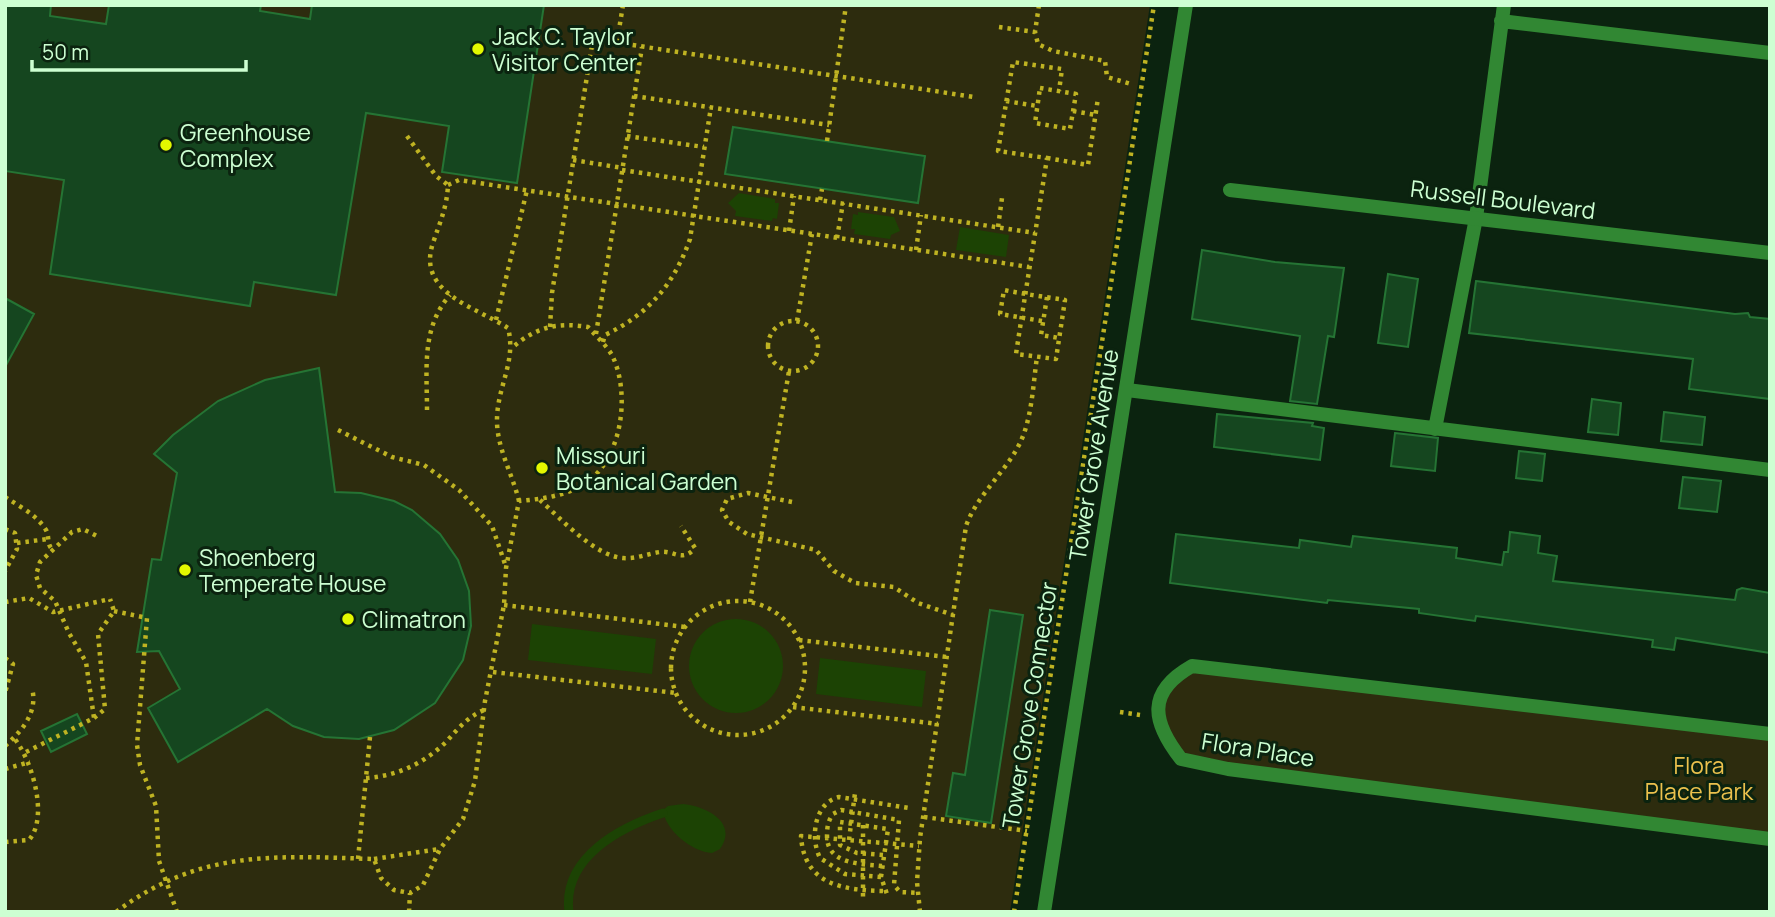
<svg xmlns="http://www.w3.org/2000/svg" width="1775" height="917" font-family="Manrope,sans-serif">
<style>
.green{fill:#2d2c0e}
.water{fill:#1c4304}
.lines{fill:none;stroke-linecap:round;stroke-linejoin:round}
.stream{stroke:#1c4304;stroke-width:9}
.building{fill:#15461f;stroke:#257434;stroke-width:2}
.path{stroke:#bfb322;stroke-width:4.5;stroke-dasharray:3.5 5;stroke-linecap:butt}
.service{stroke:#318733;stroke-width:14}
.minor{stroke:#318733;stroke-width:14}
.tertiary{stroke:#318733;stroke-width:14}
.path-bridge{stroke:#bfb322;stroke-width:4.5;stroke-dasharray:3.5 5;stroke-linecap:butt}
.poi-dot{fill:#e3f800;stroke:#0b230f;stroke-width:2.5}
.labels{text-anchor:middle;dominant-baseline:central;stroke-width:6;stroke-linejoin:round;paint-order:stroke}
.poi-label{font-size:23px;fill:#cdffd2;stroke:#0b230f;text-anchor:start}
.street-label{font-size:23px;fill:#cdffd2;stroke:#0b230f}
.park-label{font-size:23px;fill:#ebc14d;stroke:#0b230f}
</style>
<rect width="100%" height="100%" fill="#0b230f"/>
<path class="green" d="M 5,5 L 1150,5 L 1010,912 L 5,912 Z
M 1192,666 L 1770,734 L 1770,839 L 1181,759 L 1167,740 L 1160,698 Z"/>
<path class="water" d="M 739,193 L 775,199 L 775,203 L 779,203 L 777,219 L 773,218 L 772,221 L 735,216 L 736,211 L 728,203 Z
M 858,212 L 894,217 L 900,231 L 891,235 L 890,239 L 854,234 L 855,229 L 851,229 L 853,214 L 858,215 Z
M 960,227 L 1009,235 L 1006,257 L 956,250 Z
M689 666a47 47 0 1 1 94 0a47 47 0 1 1-94 0Z
M 532,624 L 656,639 L 652,674 L 528,660 Z
M 820,658 L 926,671 L 922,707 L 816,694 Z
M 683,804 C 705,806 739,822 720,849 L 712,853 C 692,852 665,830 663,810 L 668,806 Z"/>
<g class="lines">
<path class="stream" d="M 569,912 C 562,857 621,827 663,813"/>
</g>
<path class="building" d="M 5,5 L 51,5 L 50,16 L 106,24 L 109,5 L 261,5 L 260,11 L 310,19 L 312,5 L 544,5 L 517,183 L 442,172 L 449,126 L 366,113 L 336,295 L 254,282 L 250,306 L 50,274 L 64,180 L 5,171 Z
M 733,127 L 925,156 L 918,203 L 725,174 Z
M 1202,250 L 1275,262 L 1344,268 L 1334,337 L 1328,336 L 1317,404 L 1290,401 L 1300,336 L 1192,319 Z
M 1388,274 L 1418,279 L 1408,347 L 1378,343 Z
M 1476,281 L 1735,314 L 1748,313 L 1750,317 L 1770,319 L 1770,399 L 1689,389 L 1693,359 L 1469,333 Z
M 5,298 L 34,314 L 5,367 Z
M 319,368 L 335,492 L 361,493 L 394,501 L 412,510 L 440,534 L 458,560 L 469,591 L 471,626 L 463,660 L 435,703 L 394,730 L 359,739 L 324,737 L 293,726 L 267,709 L 178,762 L 148,708 L 180,689 L 159,651 L 137,652 L 152,559 L 161,560 L 177,473 L 154,454 L 173,435 L 218,401 L 265,380 Z
M 1592,399 L 1621,403 L 1618,435 L 1588,432 Z
M 1664,412 L 1705,417 L 1702,445 L 1661,441 Z
M 1217,414 L 1313,423 L 1312,426 L 1324,428 L 1320,460 L 1214,447 Z
M 1395,433 L 1438,438 L 1435,471 L 1391,466 Z
M 1519,451 L 1545,454 L 1542,481 L 1516,478 Z
M 1683,477 L 1721,481 L 1717,512 L 1679,508 Z
M 1510,532 L 1540,536 L 1538,553 L 1557,556 L 1553,581 L 1735,600 L 1737,590 L 1742,588 L 1770,593 L 1770,653 L 1676,638 L 1674,650 L 1652,647 L 1653,640 L 1476,616 L 1475,621 L 1419,613 L 1419,609 L 1328,600 L 1327,603 L 1170,583 L 1176,534 L 1299,548 L 1300,540 L 1351,547 L 1353,536 L 1457,548 L 1456,558 L 1502,565 L 1504,552 L 1508,552 Z
M 990,610 L 1023,615 L 991,823 L 946,816 L 953,773 L 965,775 Z
M 77,714 L 87,734 L 51,752 L 41,731 Z"/>
<g class="lines">
<path class="path" d="M 1039,5 L 1035,32 L 1038,44 L 1053,51 L 1105,61 L 1107,77 L 1131,84
M 999,27 L 1035,32
M 617,42 L 623,5
M 1040,88 L 1076,94 L 1070,129 L 1035,123 Z
M 634,96 L 829,125
M 1006,101 L 1037,106
M 1073,111 L 1096,115
M 407,136 L 436,176 L 448,185 C 447,207 440,222 433,243 C 416,293 476,307 508,328 C 517,362 496,388 497,423 C 498,450 513,476 519,501
M 627,136 L 704,147
M 827,141 L 846,5
M 1047,158 L 1088,165 L 1098,98
M 573,160 L 623,168
M 622,170 L 1035,233
M 448,185 L 459,180 L 1029,267
M 820,200 L 822,189
M 998,227 L 1002,198
M 789,231 L 794,196
M 837,238 L 843,203
M 916,250 L 921,215
M 1047,297 L 1041,335 L 1059,338
M 496,320 L 527,190
M768 346a25 25 0 1 1 50 0a25 25 0 1 1-50 0Z
M 797,321 L 812,234
M 1042,321 L 1000,314 L 1004,290 C 1024,294 1045,297 1065,300 L 1056,359 L 1016,354 C 1026,288 1037,223 1047,158 L 998,151 L 1013,62 L 1062,69 L 1059,91
M 550,327 L 552,293 L 593,39 L 974,97
M 596,334 L 642,47
M 603,342 L 605,335 C 649,314 674,284 690,239 L 711,107
M 427,410 C 427,369 421,328 450,295
M 338,430 L 392,457 L 424,465 L 459,490 L 492,526 L 505,564
M 5,497 C 19,506 37,515 46,530 C 50,537 46,544 53,550
M 540,500 C 561,519 595,556 623,558 C 636,559 647,554 660,552 C 674,550 682,563 695,548 L 681,526
M 792,502 L 748,493 L 727,499 L 722,510 L 729,522 L 747,534 L 816,550 L 834,571 L 855,583 L 894,587 L 918,603 L 953,615
M 5,529 L 15,533 L 17,549 L 5,571
M 17,543 L 48,539
M671 668a67 67 0 1 1 134 0a67 67 0 1 1-134 0Z
M 750,602 L 789,371
M 504,605 L 685,627
M 114,611 L 147,618 L 137,745 L 140,765 L 156,806 L 159,861 L 177,912
M 799,640 L 947,657
M 5,658 L 13,664 L 5,693
M 493,672 L 676,693
M 793,707 L 938,724
M 1120,712 L 1140,715
M 94,718 L 105,709 L 98,634 L 114,611 L 110,599
M 5,746 C 23,730 38,712 32,688
M 26,752 L 94,718 L 86,662 L 69,633 L 55,601 L 40,588 L 36,575 L 40,562 L 72,532 L 83,529 L 99,537
M 5,769 L 30,762
M 366,778 C 397,776 423,764 446,742 C 458,729 467,717 484,710
M 924,817 L 1027,831
M 863,825 L 863,897
M 849,840 L 855,793
M 5,842 L 29,840 C 49,817 32,760 14,738
M 883,855 L 857,853 L 840,845 L 840,822 L 888,829 L 881,877 L 888,897
M 358,859 L 370,737
M 374,859 L 439,849
M 882,866 C 860,864 827,864 827,836 C 827,827 828,821 833,814 L 841,810 L 899,820 L 894,885 L 900,892 L 918,893
M 881,877 L 845,874 L 820,858 C 810,838 814,803 839,797 L 909,808
M 883,891 C 843,890 804,885 801,836 L 919,846
M 116,912 C 200,849 275,856 374,859 L 381,878 L 394,890 L 410,893 L 423,885 L 440,849 L 463,819 L 475,781 L 485,701 L 504,605 L 506,568 L 519,501 C 542,499 566,496 586,483 C 622,458 631,394 612,355 C 606,345 596,336 588,327 C 558,322 536,327 513,347
M 409,912 L 410,893
M 920,912 L 917,882 L 920,838 L 966,526 C 977,495 1005,473 1020,443 C 1032,418 1033,385 1037,357
M 1014,912 L 1154,5"/>
<path class="service" d="M 1501,21 L 1770,53
M 1127,390 L 1770,470
M 1435,429 L 1476,218 L 1504,5"/>
<path class="minor" d="M 1230,190 L 1770,253
M 1770,734 L 1192,666 C 1146,692 1152,722 1181,759 L 1228,769 L 1770,839"/>
<path class="tertiary" d="M 1044,912 L 1186,5"/>
<path class="path-bridge" d="M 5,602 L 29,598 L 53,612 L 110,599"/>
</g>
<g class="poi-dot">
<circle cx="478" cy="49" r="7"/>
<circle cx="166" cy="145" r="7"/>
<circle cx="542" cy="468" r="7"/>
<circle cx="185" cy="570" r="7"/>
<circle cx="348" cy="619" r="7"/>
</g>
<g class="labels">
<g class="poi-label">
<text x="492" y="36">Jack C. Taylor<tspan x="492" dy="26">Visitor Center</tspan></text>
<text x="180" y="132">Greenhouse<tspan x="180" dy="26">Complex</tspan></text>
<text x="556" y="455">Missouri<tspan x="556" dy="26">Botanical Garden</tspan></text>
<text x="199" y="557">Shoenberg<tspan x="199" dy="26">Temperate House</tspan></text>
<text x="362" y="619">Climatron</text>
</g>
<g class="street-label">
<text transform="translate(1503 199) rotate(7)">Russell Boulevard</text>
<text transform="translate(1093 455) rotate(-81)">Tower Grove Avenue</text>
<text transform="translate(1029 705) rotate(-81)">Tower Grove Connector</text>
<text transform="translate(1258 749) rotate(9)">Flora Place</text>
</g>
<g class="park-label">
<text x="1699" y="765">Flora<tspan x="1699" dy="26">Place Park</tspan></text>
</g>
</g>
<rect width="1775" height="917" fill="none" stroke="#cdffd2" stroke-width="14"/>
<path d="M32 60v10h214v-10" fill="none" stroke="#cdffd2" stroke-width="3.5"/>
<text x="42" y="60" font-size="21" fill="#cdffd2" stroke="#0b230f" stroke-width="5" paint-order="stroke">50 m</text>
</svg>
